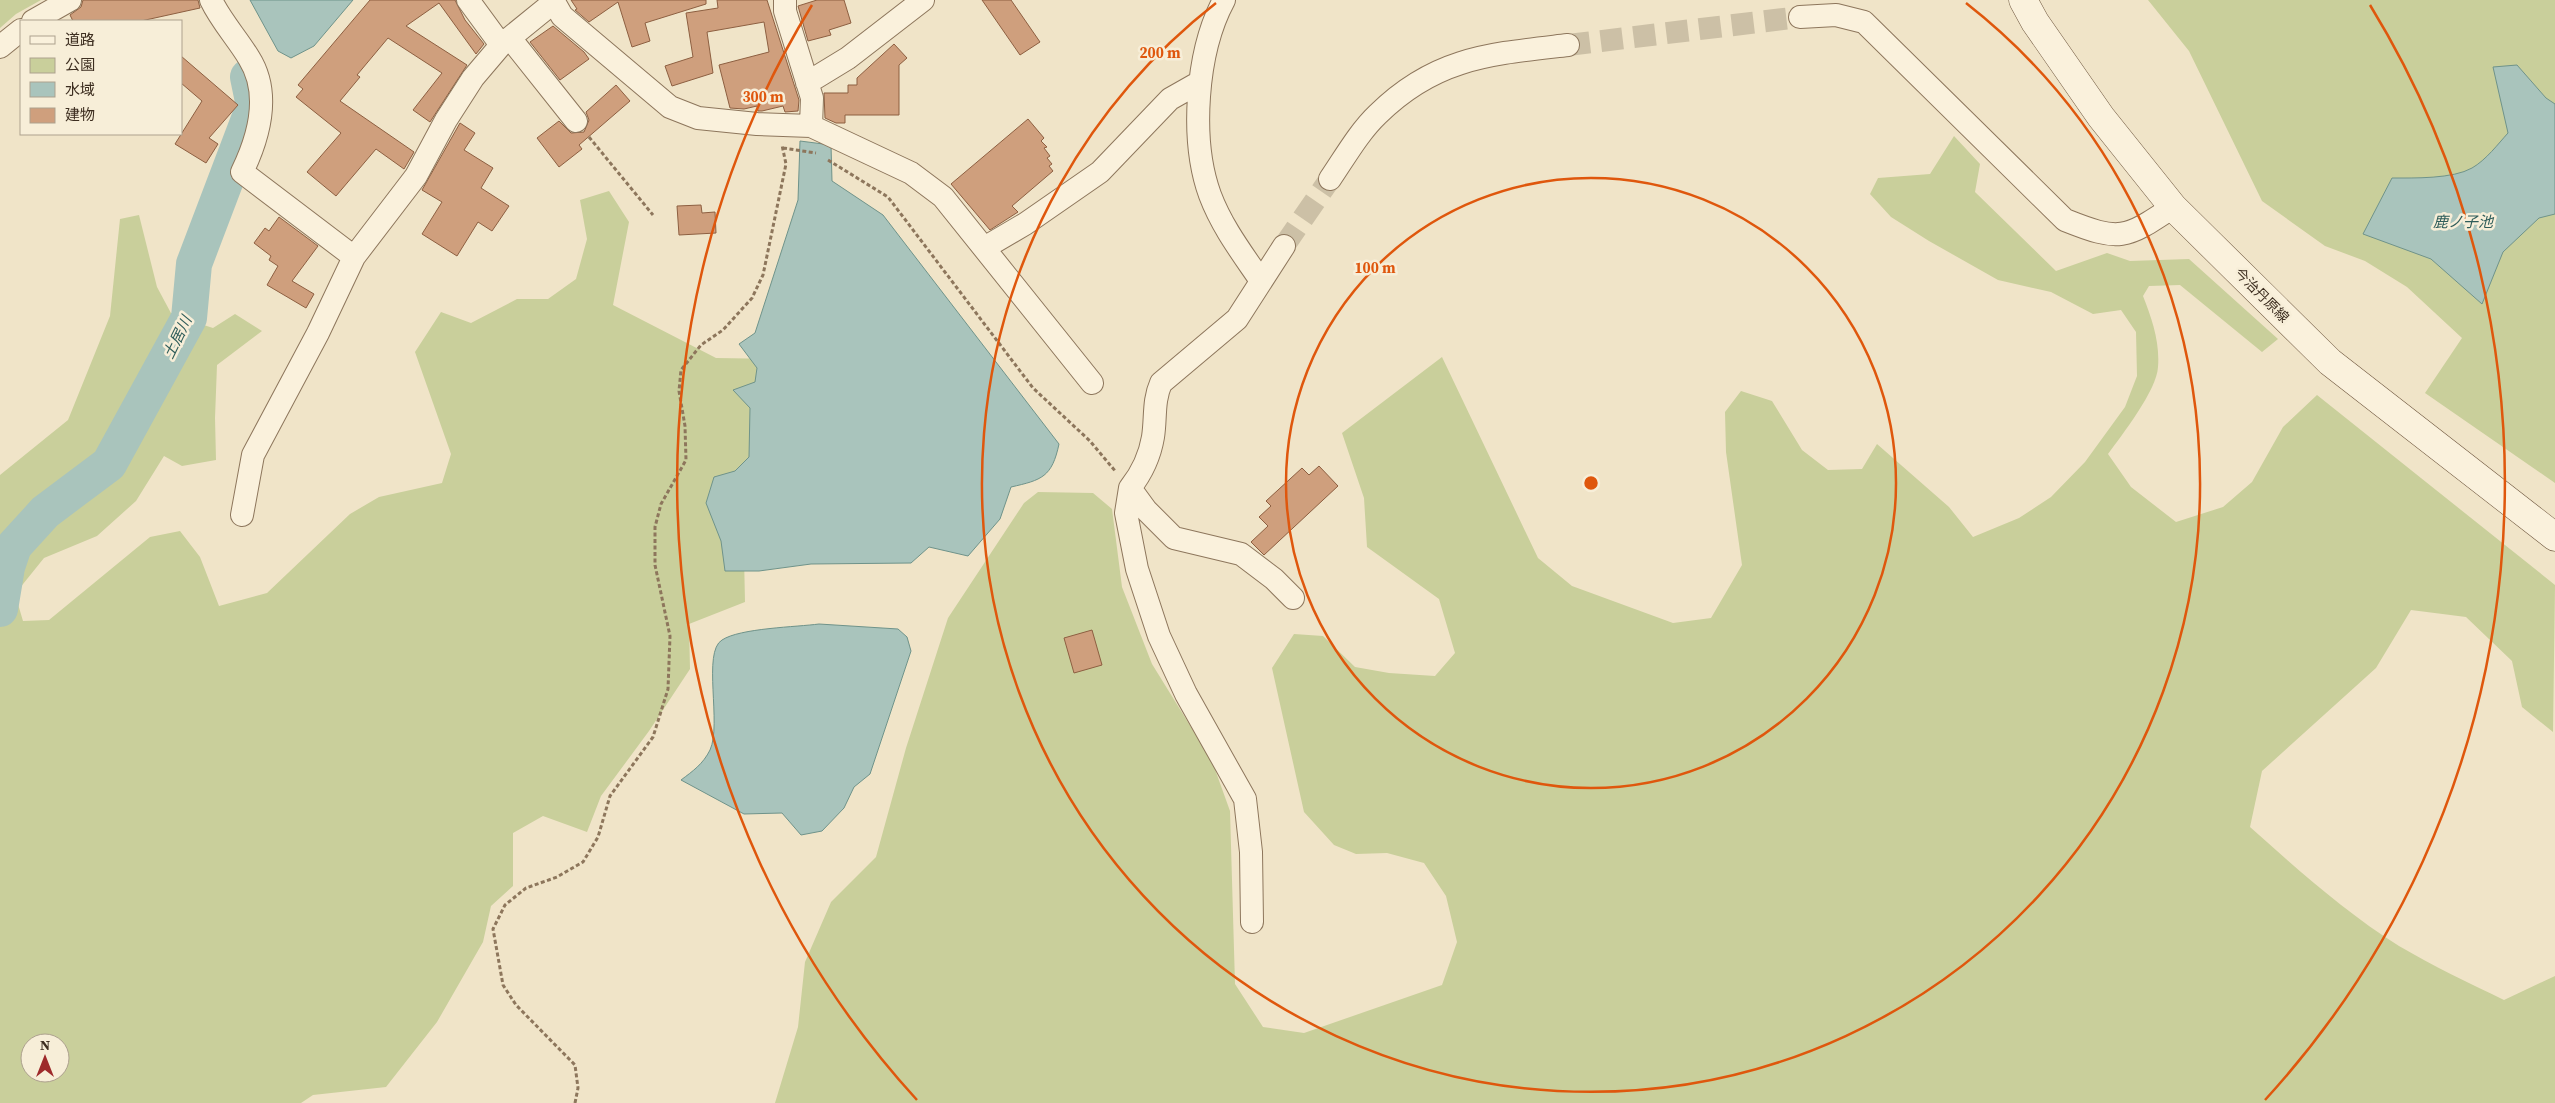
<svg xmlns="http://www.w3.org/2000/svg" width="2555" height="1103" font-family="'Source Serif 4','Noto Sans JP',serif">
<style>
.green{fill:#c9cf9b;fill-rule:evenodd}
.water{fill:#a9c4bc;stroke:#6f938a}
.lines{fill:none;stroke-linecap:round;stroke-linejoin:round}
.river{stroke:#a9c4bc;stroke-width:36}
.building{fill:#cf9f7d;stroke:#8d5f41}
.street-tunnel{stroke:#ccc0a6;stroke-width:22;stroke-dasharray:22 11;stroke-linecap:butt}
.street-casing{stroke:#8d765c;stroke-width:24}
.secondary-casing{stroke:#6f573f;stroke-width:29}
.path{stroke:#8d765c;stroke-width:3;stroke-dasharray:4 2.5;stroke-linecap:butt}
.street{stroke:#faf1dc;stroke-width:22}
.secondary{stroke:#faf1dc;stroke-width:28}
.ring{fill:none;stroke:#df570d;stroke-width:2.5}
.labels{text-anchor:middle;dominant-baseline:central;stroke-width:5;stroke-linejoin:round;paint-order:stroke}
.street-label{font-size:14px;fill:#3d2e20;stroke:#f7eed8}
.water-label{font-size:15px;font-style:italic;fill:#2f5d5a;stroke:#f7eed8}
.centre{fill:#df570d;stroke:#f7eed8;stroke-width:2.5}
.ring-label{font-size:15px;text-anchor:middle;font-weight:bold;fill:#df570d;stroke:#f7eed8;stroke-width:5;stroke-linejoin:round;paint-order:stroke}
</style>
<rect width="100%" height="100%" fill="#f0e4c8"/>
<path class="green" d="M 0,0 L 41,0 L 16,14 L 0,28 Z
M 2148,0 L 2555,0 L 2555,483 L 2425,393 L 2462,338 L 2407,287 L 2365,261 L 2325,246 L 2262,201 L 2189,51 Z
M 1954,136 L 1980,164 L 1975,192 L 2056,271 L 2107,253 L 2130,261 L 2189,259 L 2278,339 L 2262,352 L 2180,285 L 2149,286 L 2143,296 C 2152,319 2160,342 2158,367 C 2157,390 2122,435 2108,454 L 2131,487 L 2176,522 L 2223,507 L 2252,482 L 2283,427 L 2317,395 L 2555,585 L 2553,732 L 2522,707 L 2512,661 L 2466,617 L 2411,610 L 2376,668 L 2262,771 L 2250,827 C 2297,869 2345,912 2399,946 C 2433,966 2469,983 2504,1000 L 2555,976 L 2555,1103 L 775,1103 L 798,1027 L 805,962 L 831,902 L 876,857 L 906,748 L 948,618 L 1024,503 L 1038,492 L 1093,493 L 1112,509 L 1122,587 L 1152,664 L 1212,761 L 1230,811 L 1235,984 L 1263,1027 L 1304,1033 L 1442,985 L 1457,942 L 1446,896 L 1424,863 L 1387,853 L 1356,854 L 1334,845 L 1304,812 L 1272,668 L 1294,634 L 1323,636 L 1355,667 L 1389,673 L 1435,676 L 1455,653 L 1439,599 L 1367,547 L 1364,498 L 1342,433 L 1442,357 L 1538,558 L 1572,586 L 1673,623 L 1711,618 L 1742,565 L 1726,452 L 1725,412 L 1741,391 L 1772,401 L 1802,450 L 1828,470 L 1862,469 L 1877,444 L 1949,507 L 1973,537 L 2019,518 L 2051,497 L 2085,462 L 2125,407 L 2137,376 L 2136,332 L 2121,310 L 2093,314 L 2051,292 L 1998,280 L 1929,241 L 1891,217 L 1870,194 L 1878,178 L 1930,174 Z
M 609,191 L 629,222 L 613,305 L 716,358 L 771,359 L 744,556 L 745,602 L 689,624 L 690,669 L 649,731 L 601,796 L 587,832 L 543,816 L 513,833 L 513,886 L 491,906 L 483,942 L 437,1022 L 386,1087 L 313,1095 L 301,1103 L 0,1103 L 0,475 L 68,420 L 110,316 L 120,219 L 139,215 L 157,287 L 172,315 L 213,328 L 235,314 L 262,331 L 217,365 L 215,418 L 216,460 L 182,466 L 164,456 L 136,501 L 97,536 L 44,558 L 15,594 L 23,621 L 49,620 L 150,537 L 180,531 L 200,557 L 219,606 L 267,593 L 350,514 L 379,497 L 442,483 L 451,454 L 415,352 L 441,312 L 471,323 L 517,299 L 548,299 L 576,279 L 587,239 L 580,200 ZM 30,1043 L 60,1043 L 60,1073 L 30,1073 Z"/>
<path class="water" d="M 250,0 L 353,0 L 314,46 L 291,58 L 278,51 Z
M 2517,65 L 2546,98 L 2555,104 L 2555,214 L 2539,218 L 2503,252 L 2482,304 L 2431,259 L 2363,234 L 2392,178 C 2414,178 2453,179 2472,168 C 2486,160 2498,144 2508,133 L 2493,67 Z
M 800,141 L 831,145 L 832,181 L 883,215 L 1059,444 C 1052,477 1042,480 1011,487 L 1000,519 L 968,556 L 929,547 L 911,563 L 811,564 L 759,571 L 725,571 L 721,541 L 706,503 L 714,477 L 735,471 L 749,457 L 750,408 L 733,390 L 755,382 L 757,368 L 739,344 L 755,333 L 798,200 Z
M 819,624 L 898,629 L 907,637 L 911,651 L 870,774 L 854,787 L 844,808 L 822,831 L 801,835 L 782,813 L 744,814 L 681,780 C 693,771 703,764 710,750 C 722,724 702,652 722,640 C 740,628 797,627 819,624 Z"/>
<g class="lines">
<path class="river" d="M 0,609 L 7,567 L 14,546 L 45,512 L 109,464 L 189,318 L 194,264 L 254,106 L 248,77"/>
</g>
<path class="building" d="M 83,0 L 198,0 L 200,8 L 141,21 L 73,21 L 70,15 L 81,7 Z
M 370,0 L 455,0 L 465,20 L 484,44 L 476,54 L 439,3 L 406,26 L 467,65 L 430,122 L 413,110 L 442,73 L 388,38 L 357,75 L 360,77 L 340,101 L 414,152 L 404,169 L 376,149 L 336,196 L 307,172 L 341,133 L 296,97 L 303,89 L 298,85 Z
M 571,0 L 706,0 L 706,4 L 645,23 L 650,41 L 632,47 L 618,2 L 589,22 L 575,10 L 577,9 Z
M 717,0 L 767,0 L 799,100 L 798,111 L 785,112 L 783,106 L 762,111 L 758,111 L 757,106 L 744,109 L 730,108 L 719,65 L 769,52 L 764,22 L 707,32 L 713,73 L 672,86 L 665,66 L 693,57 L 686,13 L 718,8 Z
M 817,0 L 844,0 L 851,23 L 829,30 L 831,35 L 808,41 L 798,6 Z
M 982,0 L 1011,0 L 1040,42 L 1020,55 Z
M 553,26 L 584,52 L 589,59 L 560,80 L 530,42 Z
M 894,44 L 907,58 L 899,65 L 899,115 L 845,115 L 845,123 L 836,123 L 825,118 L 824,93 L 848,93 L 848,85 L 857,85 L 857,78 Z
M 181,56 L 238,105 L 209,138 L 218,144 L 206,163 L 175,144 L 202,101 L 181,83 Z
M 616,85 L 630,101 L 579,145 L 582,149 L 559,167 L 537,138 L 559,121 L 571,133 L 584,132 L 589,120 L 586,112 Z
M 1028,119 L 1044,138 L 1041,141 L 1047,147 L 1044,148 L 1050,156 L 1047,158 L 1052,164 L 1049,166 L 1053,171 L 1012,206 L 1018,212 L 990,230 L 951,184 Z
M 460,123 L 475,133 L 464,150 L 493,168 L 481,188 L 509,206 L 492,231 L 478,222 L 457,256 L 422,234 L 442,202 L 422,190 Z
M 701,205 L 702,213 L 715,212 L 716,233 L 679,235 L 677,206 Z
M 279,217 L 318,246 L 292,281 L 314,294 L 306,308 L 267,285 L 278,266 L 269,260 L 271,256 L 254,243 L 265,228 L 269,231 Z
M 1319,466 L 1338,486 L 1264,555 L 1251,542 L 1268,526 L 1259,517 L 1271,506 L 1266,501 L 1302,468 L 1309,475 Z
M 1092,630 L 1102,665 L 1074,673 L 1064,638 Z"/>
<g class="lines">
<path class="street-tunnel" d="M 1568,45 L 1800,17
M 1284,246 L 1330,179"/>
<defs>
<path id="street" d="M 211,0 C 221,21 237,38 249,58 C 271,93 259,137 242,172 L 354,257 L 416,176 L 446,120 L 473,78 L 501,45 L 554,2
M 468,0 L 501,45
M 553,0 L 562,16 L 670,107 L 698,118 L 757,124 L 811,126 L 911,173 L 943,197 L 1092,383
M 785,0 L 785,11 L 812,98 L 811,126
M 1224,0 C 1196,52 1190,140 1210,195 C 1222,227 1242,253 1261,281
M 1800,17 L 1836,15 L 1864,22 L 2065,220 C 2120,242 2125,239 2173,207
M 33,21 L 70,0
M 510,38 L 576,121
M 0,47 L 21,30
M 807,83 L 848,58 L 923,0
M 1330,179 C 1345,157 1359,132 1378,114 C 1436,57 1491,54 1568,45
M 1284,246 L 1237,319 L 1161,383 C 1153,401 1156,418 1153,437 C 1150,455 1141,474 1130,488 L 1146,510 L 1174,538 L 1241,554 L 1274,579 L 1293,598
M 984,248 L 1025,224 L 1100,172 L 1170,99 L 1200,82
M 1130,488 L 1126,513 L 1137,569 L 1159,636 L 1186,694 L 1245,799 L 1251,852 L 1252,922
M 242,515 L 253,455 L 318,333 L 354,257"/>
<path id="secondary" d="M 2023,0 L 2035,22 L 2101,117 L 2173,207 L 2330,362 L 2555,537"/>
</defs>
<use href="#street" class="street-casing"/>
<use href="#secondary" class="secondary-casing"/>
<path class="path" d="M 589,137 L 653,215
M 783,148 L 816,153
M 828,160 L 888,197 L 1033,388 L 1090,441 L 1116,472
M 575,1103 L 578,1088 L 575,1065 L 516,1005 L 503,985 L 493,929 L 505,905 L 526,888 L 557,877 L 583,862 L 598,837 L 610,796 L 653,737 L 668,689 L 670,636 L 655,565 L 655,527 L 661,504 L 686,460 L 685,426 L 679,391 L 681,370 L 701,345 L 723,330 L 752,298 L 763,275 L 786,164 L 782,145"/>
<use href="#street" class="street"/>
<use href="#secondary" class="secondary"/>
</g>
<g class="ring">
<circle cx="1591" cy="483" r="305"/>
<path d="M1966 3A609 609 0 1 1 1216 3"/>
<path d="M917 1100A914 914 0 0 1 812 5M2370 5A914 914 0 0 1 2265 1100"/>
</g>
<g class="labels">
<g class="street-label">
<text transform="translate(2262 295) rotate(45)">今治丹原線</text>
</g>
<g class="water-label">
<text x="2463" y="221">鹿ノ子池</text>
<text transform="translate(177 337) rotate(-64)">土居川</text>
</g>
</g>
<circle cx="1591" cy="483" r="8" class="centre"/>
<g class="ring-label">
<text x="1160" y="58">200 m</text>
<text x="763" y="102">300 m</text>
<text x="1375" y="273">100 m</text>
</g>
<rect x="20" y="20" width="162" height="115" fill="#f7eed8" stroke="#ada18e"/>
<rect x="30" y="36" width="25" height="8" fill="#faf1dc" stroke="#ada18e"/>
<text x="65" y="45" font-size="15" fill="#3d2e20">道路</text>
<rect x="30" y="58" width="25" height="15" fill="#c9cf9b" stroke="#ada18e"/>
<text x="65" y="70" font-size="15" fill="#3d2e20">公園</text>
<rect x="30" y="82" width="25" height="15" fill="#a9c4bc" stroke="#ada18e"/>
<text x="65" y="95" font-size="15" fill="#3d2e20">水域</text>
<rect x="30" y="108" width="25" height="15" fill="#cf9f7d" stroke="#ada18e"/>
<text x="65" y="120" font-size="15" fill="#3d2e20">建物</text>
<g transform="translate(45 1058)"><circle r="24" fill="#f7eed8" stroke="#ada18e"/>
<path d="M0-4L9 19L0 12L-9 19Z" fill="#9e2a2b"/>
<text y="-8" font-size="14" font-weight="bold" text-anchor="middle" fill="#3d2e20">N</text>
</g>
</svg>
